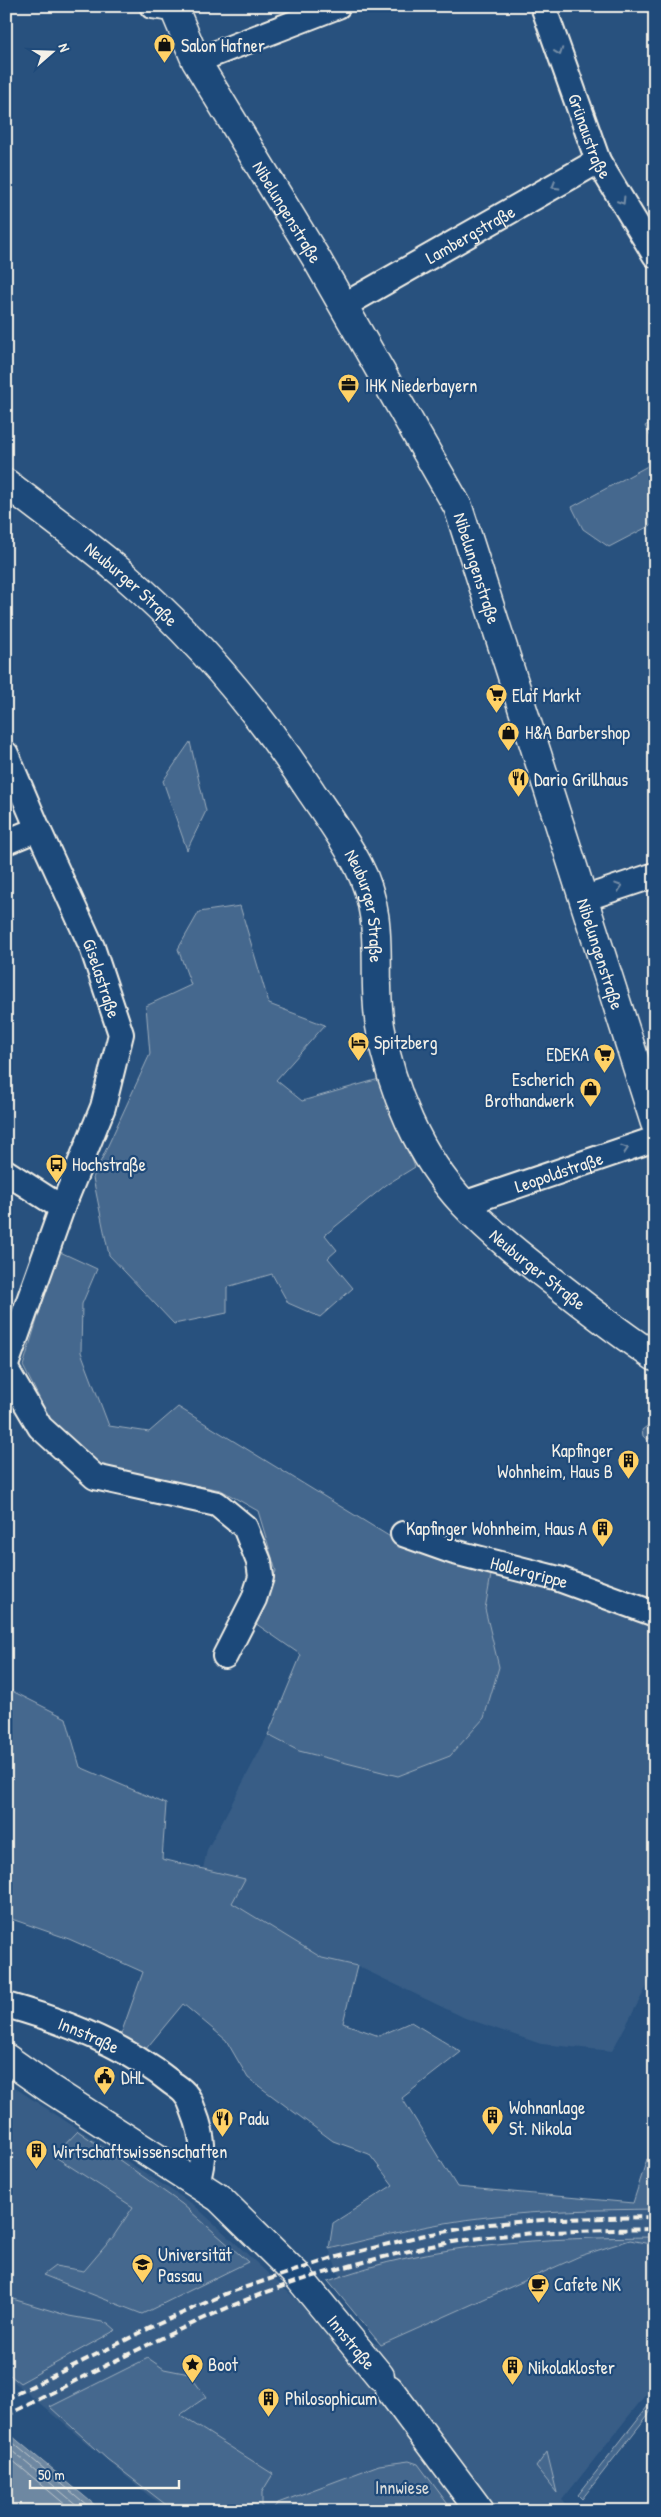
<svg xmlns="http://www.w3.org/2000/svg" width="661" height="2517" font-family="'Patrick Hand',sans-serif">
<style>
.built{fill:#375d86}
.green{fill:#45688e;stroke:#9cacbb}
.water{fill:#6e88a2;stroke:#a4b2be}
.lines{fill:none;stroke-linecap:round;stroke-linejoin:round}
.shore{stroke:#bec7cc;stroke-width:1}
.minor-casing{stroke:#f4f1e8;stroke-width:28}
.tertiary-casing{stroke:#f4f1e8;stroke-width:31}
.minor{stroke:#1f4a7a;stroke-width:24}
.tertiary{stroke:#1f4a7a;stroke-width:28}
.rail{stroke:#f4f1e8;stroke-width:4;stroke-dasharray:8 4;stroke-linecap:butt}
.oneway{stroke:#748da6}
.labels{text-anchor:middle;dominant-baseline:central;stroke-width:4.5;stroke-linejoin:round;paint-order:stroke}
.poi-label{font-size:18px;fill:#f4f1e8;stroke:#1f4a7a;text-anchor:start}
.street-label{font-size:18px;fill:#f4f1e8;stroke:#1f4a7a}
.park-label{font-size:18px;fill:#dadcda;stroke:#1f4a7a}
</style>
<rect width="100%" height="100%" fill="#28517e"/>
<filter id="ink" filterUnits="userSpaceOnUse"><feTurbulence type="fractalNoise" baseFrequency=".02" numOctaves="2"/><feDisplacementMap in="SourceGraphic" scale="10" xChannelSelector="R" yChannelSelector="G"/><feConvolveMatrix kernelMatrix="1 2 1 2 8 2 1 2 1" color-interpolation-filters="sRGB"/></filter>
<g filter="url(#ink)">
<path class="built" d="M 491,1575 L 576,1597 L 655,1625 L 647,1654 L 655,1657 L 655,1981 L 651,1979 L 612,2051 L 541,2044 L 465,2018 L 357,1966 L 322,1958 L 232,1903 L 244,1879 L 203,1869 L 207,1850 L 268,1735 L 299,1751 L 499,1667 L 485,1609 Z
M 6,2082 L 194,2205 L 300,2303 L 319,2327 L 381,2345 L 580,2256 L 630,2240 L 655,2245 L 655,2383 L 562,2500 L 571,2511 L 171,2511 L 148,2495 L 6,2375 Z
M 655,2209 L 655,2237 L 577,2238 L 496,2244 L 411,2258 L 340,2277 L 329,2249 L 403,2230 L 487,2217 L 572,2210 Z"/>
<path class="green" d="M 655,420 L 655,445 L 645,426 Z
M 655,462 L 655,523 L 609,547 L 583,529 L 572,507 Z
M 190,742 L 206,811 L 187,850 L 163,781 Z
M 240,906 L 269,1004 L 325,1025 L 276,1080 L 302,1101 L 379,1079 L 415,1167 L 386,1185 L 325,1235 L 337,1250 L 328,1258 L 353,1288 L 320,1317 L 288,1303 L 272,1274 L 227,1287 L 227,1313 L 174,1324 L 109,1255 L 93,1178 L 150,1054 L 146,1006 L 191,985 L 178,949 L 199,912 Z
M 58,1251 L 97,1269 L 82,1304 L 81,1352 L 109,1426 L 149,1432 L 178,1407 L 397,1541 L 491,1575 L 485,1609 L 499,1667 L 484,1718 L 450,1756 L 398,1776 L 299,1751 L 268,1735 L 301,1655 L 252,1621 L 276,1571 L 258,1511 L 221,1490 L 106,1469 L 50,1419 L 23,1366 Z
M 655,1420 L 655,1438 L 646,1439 L 643,1436 L 642,1430 Z
M 6,1688 L 66,1718 L 80,1767 L 166,1804 L 162,1859 L 245,1879 L 232,1903 L 322,1958 L 357,1966 L 343,2023 L 379,2036 L 411,2022 L 461,2052 L 402,2098 L 457,2187 L 633,2203 L 647,2159 L 655,2162 L 655,2209 C 599,2210 542,2210 487,2217 C 433,2223 381,2236 329,2249 L 333,2223 L 393,2185 L 369,2154 L 333,2141 L 248,2078 L 226,2040 L 183,2004 L 145,2050 L 121,2034 L 143,1972 L 69,1939 L 6,1917 Z
M 78,2131 L 182,2204 L 248,2262 L 142,2314 L 43,2275 L 55,2266 L 84,2271 L 113,2237 L 133,2207 L 54,2156 Z
M 655,2237 L 655,2245 L 630,2240 L 580,2256 L 381,2345 L 328,2281 C 431,2242 546,2238 655,2237 Z
M 6,2297 L 69,2316 L 108,2323 L 116,2330 L 20,2383 L 6,2372 Z
M 148,2358 L 164,2369 L 189,2374 L 206,2397 L 180,2415 L 273,2474 L 262,2492 L 262,2511 L 174,2511 L 107,2459 L 50,2407 Z
M 655,2397 L 655,2406 L 582,2499 L 578,2495 Z
M 547,2452 L 557,2493 L 536,2467 Z
M 409,2461 L 418,2464 L 453,2511 L 271,2511 L 278,2503 L 379,2465 Z"/>
<path class="water" d="M 6,2431 L 102,2511 L 6,2511 Z"/>
<g class="lines">
<path class="shore" d="M 6,2437 L 94,2511
M 6,2446 L 84,2511
M 6,2455 L 73,2511"/>
<defs>
<g id="minor">
<path d="M 152,6 L 173,9"/>
<path id="s1" d="M 543,6 L 598,161 L 655,255"/>
<path d="M 196,61 L 338,6"/>
<path id="s2" d="M 343,306 L 598,161"/>
<path id="s3" d="M 6,754 L 38,829 L 92,947 L 121,1034 L 103,1107 L 62,1208 L 6,1365"/>
<path d="M 6,842 L 38,829"/>
<path d="M 583,899 L 655,875"/>
<path d="M 6,1172 L 62,1208"/>
<path id="s4" d="M 463,1204 L 655,1139"/>
<path d="M 6,1369 L 40,1427 L 95,1477 L 217,1504 L 245,1527 L 259,1562 L 261,1577 L 254,1599 L 225,1656"/>
<path id="s5" d="M 403,1534 L 454,1552 L 559,1579 L 655,1614"/>
<path id="s6" d="M 6,2005 C 64,2021 125,2045 172,2083 C 176,2086 183,2090 186,2095 C 190,2099 192,2107 194,2112 C 204,2137 205,2157 197,2183"/>
</g>
<g id="tertiary">
<path id="s7" d="M 173,6 L 196,61 L 316,258 L 458,507 L 655,1123"/>
<path id="s8" d="M 6,483 C 45,513 85,542 123,574 C 196,637 259,712 312,793 C 328,816 345,840 358,865 C 387,920 371,969 380,1026 C 391,1090 419,1156 464,1204 C 495,1237 532,1265 568,1293 C 596,1315 625,1337 655,1357"/>
<path id="s9" d="M 6,2058 L 50,2089 L 219,2198 L 296,2274 L 380,2376"/>
<path d="M 389,2389 L 480,2511"/>
</g>
</defs>
<use href="#minor" class="minor-casing"/>
<use href="#tertiary" class="tertiary-casing"/>
<use href="#minor" class="minor"/>
<use href="#tertiary" class="tertiary"/>
<path class="rail" d="M 6,2399 L 154,2326 L 225,2294 L 333,2258 L 420,2236 L 489,2224 L 556,2219 L 655,2217
M 6,2416 C 79,2379 152,2341 227,2308 C 288,2281 356,2263 422,2248 C 498,2231 577,2231 655,2229"/>
</g>
<defs><path id="oneway-chevron" d="M-2-3.5L2.5 0L-2 3.5" fill="none" stroke-width="1.6" stroke-linecap="round" stroke-linejoin="round" transform="scale(1.25)"/></defs>
<g class="oneway">
<use href="#oneway-chevron" transform="translate(559 52) rotate(70)"/>
<use href="#oneway-chevron" transform="translate(555 186) rotate(150)"/>
<use href="#oneway-chevron" transform="translate(622 201) rotate(58)"/>
<use href="#oneway-chevron" transform="translate(619 887) rotate(-18)"/>
<use href="#oneway-chevron" transform="translate(625 1149) rotate(-18)"/>
</g>
</g>
<defs>
<symbol id="shop-pin" viewBox="-11 -11 22 30"><path d="M0 17L-7.5 6A9.5 9.5 0 1 1 7.5 6Z" fill="#ffd166" stroke="#1f4a7a"/><path d="M-5-2.5h2.3a2.7 3.5 0 0 1 5.4 0H5L5.5 6h-11ZM-1.5-2.5h3a1.5 2.3 0 0 0-3 0Z" fill="#111"/></symbol>
<symbol id="office-pin" viewBox="-11 -11 22 30"><path d="M0 17L-7.5 6A9.5 9.5 0 1 1 7.5 6Z" fill="#ffd166" stroke="#1f4a7a"/><path d="M-6-3h4V-5.5h4V-3h4V5H-6ZM-1-4.5V-3h2v-1.5ZM-6 0V1H6V0Z" fill="#111"/></symbol>
<symbol id="supermarket-pin" viewBox="-11 -11 22 30"><path d="M0 17L-7.5 6A9.5 9.5 0 1 1 7.5 6Z" fill="#ffd166" stroke="#1f4a7a"/><path d="M-6-5.5h2.5l.6 2H6L4.5 2H-2.5L-4.4-4H-6ZM-1.5 3.2a1.3 1.3 0 1 0 .1 0ZM3 3.2a1.3 1.3 0 1 0 .1 0Z" fill="#111"/></symbol>
<symbol id="restaurant-pin" viewBox="-11 -11 22 30"><path d="M0 17L-7.5 6A9.5 9.5 0 1 1 7.5 6Z" fill="#ffd166" stroke="#1f4a7a"/><path d="M-5-6h1v4h1v-4h1v4h1v-4h1v5L-1.5 .5V6h-2V.5L-5-1ZM5-6V6H3V1.5H1.5Q1.5-4 5-6Z" fill="#111"/></symbol>
<symbol id="hotel-pin" viewBox="-11 -11 22 30"><path d="M0 17L-7.5 6A9.5 9.5 0 1 1 7.5 6Z" fill="#ffd166" stroke="#1f4a7a"/><path d="M-6-4.5h1.5V1H6V5H4.5V3h-9V5H-6ZM-4 0a1.8 1.8 0 1 1 3.6 0ZM.5 0V-2.5h3Q6-2.5 6 0Z" fill="#111"/></symbol>
<symbol id="bus-pin" viewBox="-11 -11 22 30"><path d="M0 17L-7.5 6A9.5 9.5 0 1 1 7.5 6Z" fill="#ffd166" stroke="#1f4a7a"/><path d="M-5-6H5V4H4V6H2V4H-2V6H-4V4H-5ZM-3.5-4V0h7V-4ZM-3.5 1.2v1.5H-2V1.2ZM2 1.2v1.5H3.5V1.2Z" fill="#111"/></symbol>
<symbol id="building-pin" viewBox="-11 -11 22 30"><path d="M0 17L-7.5 6A9.5 9.5 0 1 1 7.5 6Z" fill="#ffd166" stroke="#1f4a7a"/><path d="M-4-6H4V6H1V3H-1V6H-4ZM-2.5-4.3h1.7v1.8h-1.7ZM.8-4.3h1.7v1.8H.8ZM-2.5-1h1.7V.8h-1.7ZM.8-1h1.7V.8H.8Z" fill="#111"/></symbol>
<symbol id="civic-pin" viewBox="-11 -11 22 30"><path d="M0 17L-7.5 6A9.5 9.5 0 1 1 7.5 6Z" fill="#ffd166" stroke="#1f4a7a"/><path d="M-.6-6.5H3V-4.5H.6V-3L4-1V1h2V6H-6V1h2V-1L-.6-3ZM-1.2 2.5V6h2.4V2.5Z" fill="#111"/></symbol>
<symbol id="university-pin" viewBox="-11 -11 22 30"><path d="M0 17L-7.5 6A9.5 9.5 0 1 1 7.5 6Z" fill="#ffd166" stroke="#1f4a7a"/><path d="M0-5L7-2L0 1L-7-2ZM-4 1L0 2.5L4 1V4Q0 6-4 4Z" fill="#111"/></symbol>
<symbol id="cafe-pin" viewBox="-11 -11 22 30"><path d="M0 17L-7.5 6A9.5 9.5 0 1 1 7.5 6Z" fill="#ffd166" stroke="#1f4a7a"/><path d="M-5.5-4.5H6V0H3Q3 3.5 0 3.5H-2.5Q-5.5 3.5-5.5 0ZM3-3.2v2h1.7v-2ZM-6 4.5H4V6H-6Z" fill="#111"/></symbol>
<symbol id="sight-pin" viewBox="-11 -11 22 30"><path d="M0 17L-7.5 6A9.5 9.5 0 1 1 7.5 6Z" fill="#ffd166" stroke="#1f4a7a"/><path d="M0-6L1.8-2.2L6-1.7L2.9 1.2L3.7 5.4L0 3.3L-3.7 5.4L-2.9 1.2L-6-1.7L-1.8-2.2Z" fill="#111"/></symbol>
</defs>
<g fill-rule="evenodd">
<use href="#shop-pin" x="152" y="32" width="25" height="34"/>
<use href="#office-pin" x="336" y="372" width="25" height="34"/>
<use href="#supermarket-pin" x="484" y="682" width="25" height="34"/>
<use href="#shop-pin" x="496" y="720" width="25" height="34"/>
<use href="#restaurant-pin" x="506" y="766" width="25" height="34"/>
<use href="#hotel-pin" x="346" y="1030" width="25" height="34"/>
<use href="#supermarket-pin" x="592" y="1042" width="25" height="34"/>
<use href="#shop-pin" x="578" y="1076" width="25" height="34"/>
<use href="#bus-pin" x="44" y="1152" width="25" height="34"/>
<use href="#building-pin" x="616" y="1448" width="25" height="34"/>
<use href="#building-pin" x="590" y="1516" width="25" height="34"/>
<use href="#civic-pin" x="92" y="2064" width="25" height="34"/>
<use href="#building-pin" x="480" y="2104" width="25" height="34"/>
<use href="#restaurant-pin" x="210" y="2106" width="25" height="34"/>
<use href="#building-pin" x="24" y="2138" width="25" height="34"/>
<use href="#university-pin" x="130" y="2252" width="25" height="34"/>
<use href="#cafe-pin" x="526" y="2272" width="25" height="34"/>
<use href="#sight-pin" x="180" y="2352" width="25" height="34"/>
<use href="#building-pin" x="500" y="2354" width="25" height="34"/>
<use href="#building-pin" x="256" y="2386" width="25" height="34"/>
</g>
<g class="labels">
<g class="poi-label">
<text x="181" y="45">Salon Hafner</text>
<text x="365" y="385">IHK Niederbayern</text>
<text x="512" y="695">Elaf Markt</text>
<text x="525" y="732">H&amp;A Barbershop</text>
<text x="534" y="779">Dario Grillhaus</text>
<text x="374" y="1042">Spitzberg</text>
<text x="589" y="1054" text-anchor="end">EDEKA</text>
<text x="574" y="1079" text-anchor="end">Escherich<tspan x="574" dy="21">Brothandwerk</tspan></text>
<text x="72" y="1164">Hochstraße</text>
<text x="613" y="1450" text-anchor="end">Kapfinger<tspan x="613" dy="21">Wohnheim, Haus B</tspan></text>
<text x="587" y="1528" text-anchor="end">Kapfinger Wohnheim, Haus A</text>
<text x="121" y="2077">DHL</text>
<text x="509" y="2107">Wohnanlage<tspan x="509" dy="21">St. Nikola</tspan></text>
<text x="239" y="2118">Padu</text>
<text x="53" y="2151">Wirtschaftswissenschaften</text>
<text x="158" y="2254">Universität<tspan x="158" dy="21">Passau</tspan></text>
<text x="554" y="2284">Cafete NK</text>
<text x="208" y="2364">Boot</text>
<text x="528" y="2367">Nikolakloster</text>
<text x="285" y="2398">Philosophicum</text>
</g>
<g class="street-label">
<text stroke="none"><textPath href="#s1" startOffset="138">Grünaustraße</textPath></text>
<text stroke="none"><textPath href="#s7" startOffset="236">Nibelungenstraße</textPath></text>
<text stroke="none"><textPath href="#s2" startOffset="146">Lambergstraße</textPath></text>
<text stroke="none"><textPath href="#s7" startOffset="641">Nibelungenstraße</textPath></text>
<text stroke="none"><textPath href="#s8" startOffset="161">Neuburger Straße</textPath></text>
<text stroke="none"><textPath href="#s8" startOffset="566">Neuburger Straße</textPath></text>
<text stroke="none"><textPath href="#s7" startOffset="1046">Nibelungenstraße</textPath></text>
<text stroke="none"><textPath href="#s3" startOffset="244">Giselastraße</textPath></text>
<text stroke="none"><textPath href="#s4" startOffset="101">Leopoldstraße</textPath></text>
<text stroke="none"><textPath href="#s8" startOffset="986">Neuburger Straße</textPath></text>
<text stroke="none"><textPath href="#s5" startOffset="132">Hollergrippe</textPath></text>
<text stroke="none"><textPath href="#s6" startOffset="88">Innstraße</textPath></text>
<text stroke="none"><textPath href="#s9" startOffset="451">Innstraße</textPath></text>
</g>
<g class="park-label">
<text x="402" y="2487">Innwiese</text>
</g>
</g>
<rect width="661" height="2517" fill="none" stroke="#1f4a7a" stroke-width="25"/>
<rect x="12" y="12" width="636" height="2492" fill="none" stroke="#f4f1e8" stroke-width="2" filter="url(#ink)"/>
<g transform="translate(52 52) rotate(70)" stroke="#1f4a7a" stroke-width="4" paint-order="stroke">
<path d="M0-4L9 19L0 12L-9 19Z" fill="#f4f1e8"/>
<text y="-8" font-size="14" font-weight="bold" text-anchor="middle" fill="#f4f1e8">N</text>
</g>
<path d="M30 2480v8h149v-8" fill="none" stroke="#f4f1e8" stroke-width="2.5"/>
<text x="38" y="2480" font-size="15" fill="#f4f1e8" stroke="#1f4a7a" stroke-width="4" paint-order="stroke">50 m</text>
</svg>
